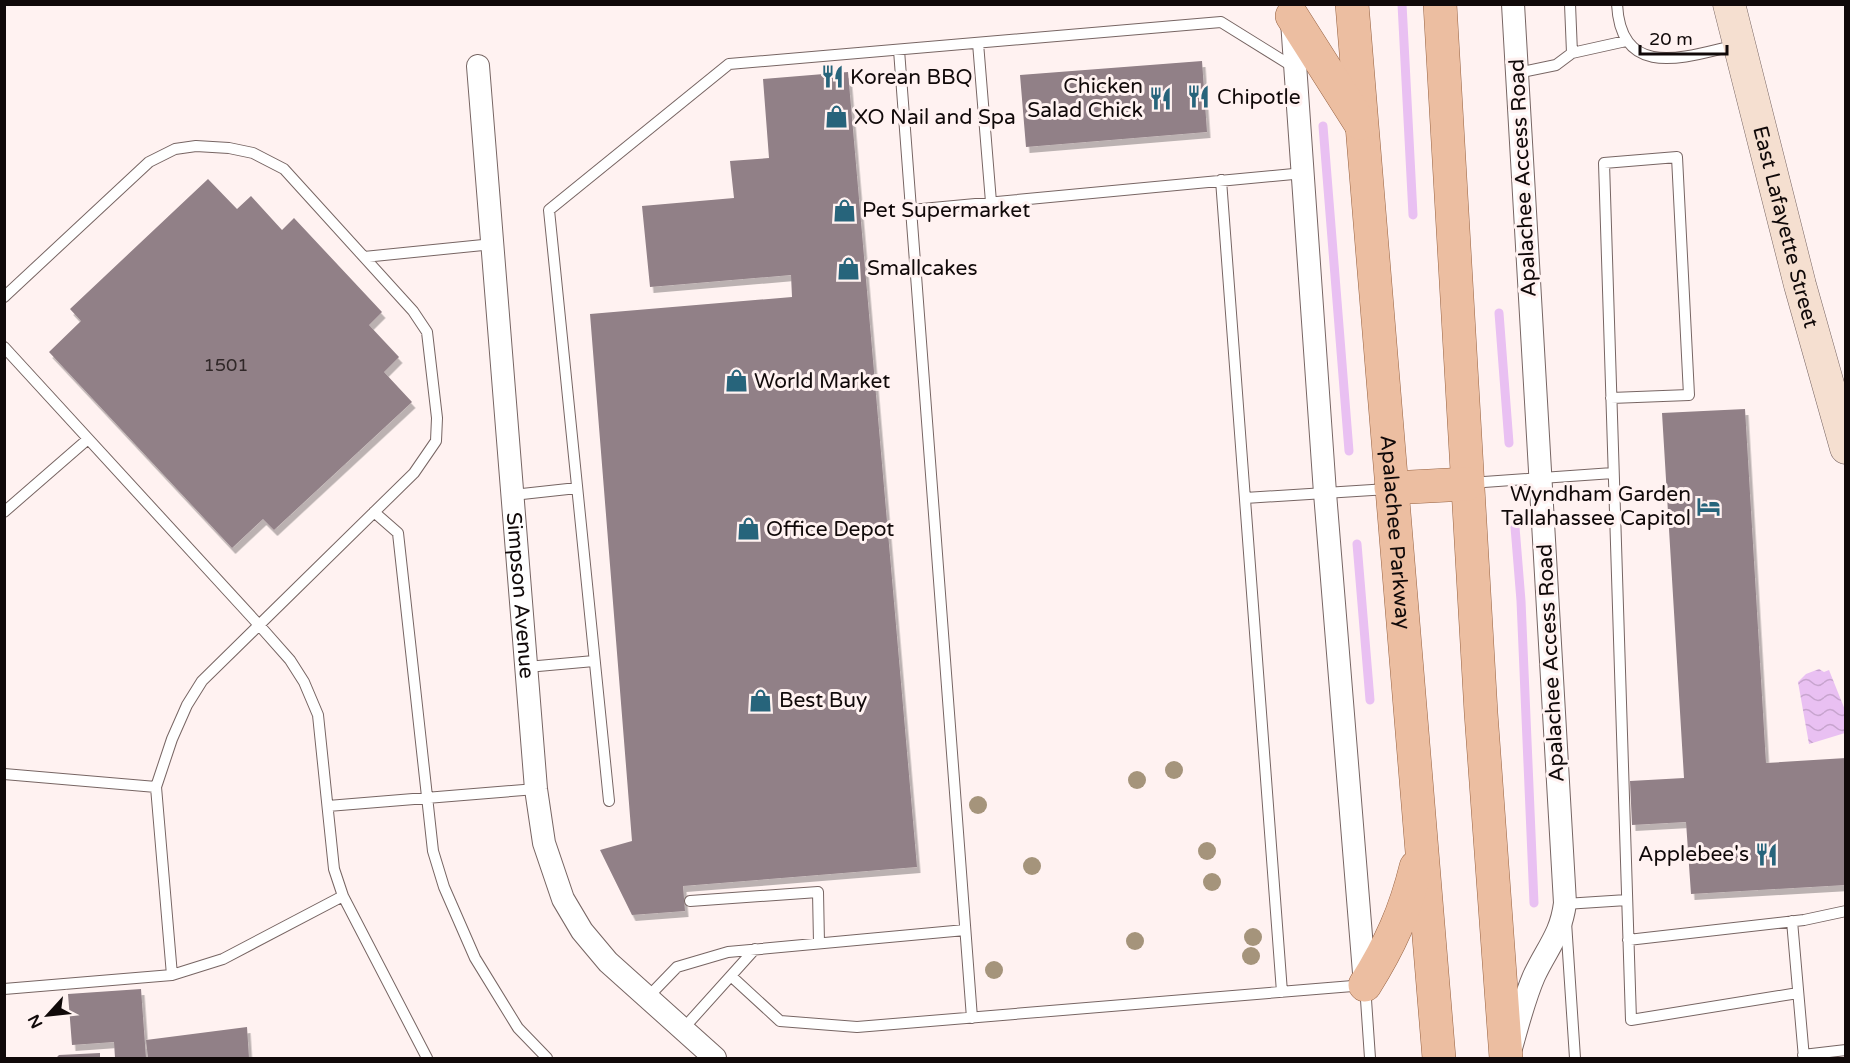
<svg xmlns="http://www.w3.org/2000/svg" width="1850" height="1063" font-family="'Varela Round',sans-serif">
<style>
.water{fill:url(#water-waves)}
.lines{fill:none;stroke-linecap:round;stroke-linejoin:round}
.stream{stroke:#e9c0f2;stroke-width:9}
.building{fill:#918087;filter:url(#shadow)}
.lane-casing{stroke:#776563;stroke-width:12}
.street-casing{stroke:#776563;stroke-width:24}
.secondary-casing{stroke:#776563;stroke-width:33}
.primary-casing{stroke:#976343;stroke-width:34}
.lane{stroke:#fff;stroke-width:10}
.street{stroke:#fff;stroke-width:22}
.secondary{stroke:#f5dfd0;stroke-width:32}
.primary{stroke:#ecbea1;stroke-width:33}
.tree{fill:#a5947b}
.labels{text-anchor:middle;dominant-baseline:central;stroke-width:6;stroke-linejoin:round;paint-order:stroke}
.number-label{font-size:18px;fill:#302728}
.poi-label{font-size:21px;fill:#100909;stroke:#fff2f1;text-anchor:start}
.street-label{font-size:21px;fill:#100909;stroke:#fff2f1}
</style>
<defs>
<pattern id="water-waves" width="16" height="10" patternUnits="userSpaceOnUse" patternTransform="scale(1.5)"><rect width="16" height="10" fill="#e9c0f2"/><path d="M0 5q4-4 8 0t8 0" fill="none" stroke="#c7a4ce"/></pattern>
<filter id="shadow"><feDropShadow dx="3.5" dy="6" stdDeviation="0" flood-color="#0004"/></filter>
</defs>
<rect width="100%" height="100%" fill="#fff2f1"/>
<path class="water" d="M 1819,669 L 1824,672 L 1829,670 L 1845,710 L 1845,733 L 1809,744 L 1798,682 L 1806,674 Z"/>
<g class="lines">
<path class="stream" d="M 1402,4 L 1413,215
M 1323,126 L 1349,451
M 1499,313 L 1509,443
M 1515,527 L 1521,601 L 1534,903
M 1357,544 L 1370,700"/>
</g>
<path class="building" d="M 1202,61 L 1207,132 L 1026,147 L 1020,75 Z
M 848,72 L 917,867 L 683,886 L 685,911 L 632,915 L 600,850 L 632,841 L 590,314 L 792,297 L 791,275 L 650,287 L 642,206 L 734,198 L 730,161 L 769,158 L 763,79 Z
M 208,179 L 237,209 L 251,196 L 282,230 L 294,218 L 382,312 L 369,325 L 399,357 L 384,372 L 412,402 L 274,530 L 263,519 L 232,548 L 49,352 L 81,321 L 70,309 Z
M 1745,409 L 1766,763 L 1846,758 L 1846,885 L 1691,894 L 1686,822 L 1632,825 L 1630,781 L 1684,778 L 1662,413 Z
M 141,989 L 146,1058 L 115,1058 L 114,1042 L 72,1045 L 68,994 Z
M 247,1027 L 249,1058 L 148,1058 L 146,1040 Z
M 100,1053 L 100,1058 L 56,1058 L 59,1055 Z"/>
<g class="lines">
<defs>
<path id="lane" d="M 1570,4 L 1572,53
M 1617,4 C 1621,82 1688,56 1737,45
M 978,43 L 991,202
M 899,50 L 972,1018
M 1517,73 L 1556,65 L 1572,53 L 1626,41
M 1221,180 L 1282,992
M 911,210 L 1304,173
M 364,257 L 493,244
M 4,297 L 149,162 L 175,149 L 196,146 L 229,148 L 253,153 L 284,169 L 413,311 L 427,332 L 437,418 L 436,441 L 414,473 L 202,681 L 187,705 L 172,739 L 156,787 L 172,975
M 4,347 L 259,625 L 290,660 L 304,682 L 318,715 L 334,869 L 343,896 L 427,1058
M 1611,398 L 1689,395 L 1677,157 L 1604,163 C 1612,448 1622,734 1631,1020 L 1798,993
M 1470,483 L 1613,473
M 513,495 L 577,488
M 1245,498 L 1388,489
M 4,512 L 88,439
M 374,512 L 398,533 L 433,851 L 444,887 L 475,958 L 518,1028 L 547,1058
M 527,667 L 594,661
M 4,774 L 156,787
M 609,801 L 549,210 L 729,64 L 1221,22 L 1295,68
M 328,806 L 536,789
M 690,901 L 818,892 L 819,943
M 1565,904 L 1627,900
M 1792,921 L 1804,1058
M 1566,922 L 1575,1058
M 1628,940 L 1804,920 L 1846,911
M 731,976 L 780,1021 L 857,1027 L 1365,985 L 1370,1058
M 4,989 L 172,975 L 223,959 L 343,896
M 648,997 L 677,967 L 728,952 L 965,930
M 683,1029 L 755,949
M 1803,1055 L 1846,1050"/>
<g id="street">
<path d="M 1292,21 L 1325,493 L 1365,985"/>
<path id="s1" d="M 478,66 L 536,789 L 544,843 L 563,899 L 582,931 L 608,962 L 715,1058"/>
<path d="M 1511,1048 C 1518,1024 1524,999 1534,976 C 1547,948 1561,935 1565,903 L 1513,4"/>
</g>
<g id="secondary">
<path id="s2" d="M 1729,4 L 1800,285 L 1846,448"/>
</g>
<g id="primary">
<path id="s3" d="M 1352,4 L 1439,1058"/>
<path d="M 1440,4 L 1481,713 L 1506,1058"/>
<path d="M 1292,16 L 1360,123"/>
<path d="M 1391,488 L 1467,484"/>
<path d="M 1365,985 C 1390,945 1405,912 1416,867"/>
</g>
</defs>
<use href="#lane" class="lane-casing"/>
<use href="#street" class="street-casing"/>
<use href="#secondary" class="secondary-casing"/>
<use href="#primary" class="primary-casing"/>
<use href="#lane" class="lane"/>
<use href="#street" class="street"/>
<use href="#secondary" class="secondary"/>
<use href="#primary" class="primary"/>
</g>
<g class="tree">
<circle cx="1174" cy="770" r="9"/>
<circle cx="1137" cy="780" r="9"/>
<circle cx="978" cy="805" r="9"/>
<circle cx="1207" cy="851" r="9"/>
<circle cx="1032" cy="866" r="9"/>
<circle cx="1212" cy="882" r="9"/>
<circle cx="1253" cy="937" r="9"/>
<circle cx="1135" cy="941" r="9"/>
<circle cx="1251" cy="956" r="9"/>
<circle cx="994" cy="970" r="9"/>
</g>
<defs>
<symbol id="restaurant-bare" viewBox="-9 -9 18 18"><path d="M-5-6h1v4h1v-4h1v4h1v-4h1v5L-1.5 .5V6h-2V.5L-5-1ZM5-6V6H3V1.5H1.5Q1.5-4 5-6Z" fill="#27647b" stroke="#fff2f1" stroke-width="2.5" paint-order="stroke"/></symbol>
<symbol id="shop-bare" viewBox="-9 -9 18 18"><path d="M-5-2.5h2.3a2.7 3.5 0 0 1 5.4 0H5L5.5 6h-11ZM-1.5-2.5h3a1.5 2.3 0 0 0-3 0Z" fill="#27647b" stroke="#fff2f1" stroke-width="2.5" paint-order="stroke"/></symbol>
<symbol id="hotel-bare" viewBox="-9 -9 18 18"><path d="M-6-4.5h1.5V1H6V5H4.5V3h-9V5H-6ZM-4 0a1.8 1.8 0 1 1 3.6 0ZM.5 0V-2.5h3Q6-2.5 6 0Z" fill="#27647b" stroke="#fff2f1" stroke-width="2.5" paint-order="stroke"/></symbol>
</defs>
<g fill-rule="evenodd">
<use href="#restaurant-bare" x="816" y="60" width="33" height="33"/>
<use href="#restaurant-bare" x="1182" y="80" width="33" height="33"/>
<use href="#restaurant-bare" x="1144" y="82" width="33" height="33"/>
<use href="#shop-bare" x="820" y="100" width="33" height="33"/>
<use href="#shop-bare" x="828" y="194" width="33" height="33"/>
<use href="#shop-bare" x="832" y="252" width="33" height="33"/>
<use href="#shop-bare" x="720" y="364" width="33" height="33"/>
<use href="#hotel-bare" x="1692" y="490" width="33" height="33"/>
<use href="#shop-bare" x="732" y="512" width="33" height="33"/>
<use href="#shop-bare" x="744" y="684" width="33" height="33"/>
<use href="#restaurant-bare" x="1750" y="838" width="33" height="33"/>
</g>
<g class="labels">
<g class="number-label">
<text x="226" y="365">1501</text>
</g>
<g class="poi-label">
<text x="850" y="77">Korean BBQ</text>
<text x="1143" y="86" text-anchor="end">Chicken<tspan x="1143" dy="24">Salad Chick</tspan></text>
<text x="1217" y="97">Chipotle</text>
<text x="854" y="117">XO Nail and Spa</text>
<text x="862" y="210">Pet Supermarket</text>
<text x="867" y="268">Smallcakes</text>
<text x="754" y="381">World Market</text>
<text x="1691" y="494" text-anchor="end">Wyndham Garden<tspan x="1691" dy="24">Tallahassee Capitol</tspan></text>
<text x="766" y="529">Office Depot</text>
<text x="779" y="700">Best Buy</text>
<text x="1749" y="854" text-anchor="end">Applebee's</text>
</g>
<g class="street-label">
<text transform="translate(1523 178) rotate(-93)">Apalachee Access Road</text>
<text stroke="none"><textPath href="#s2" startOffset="230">East Lafayette Street</textPath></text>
<text stroke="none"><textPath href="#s3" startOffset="530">Apalachee Parkway</textPath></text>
<text stroke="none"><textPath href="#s1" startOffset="531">Simpson Avenue</textPath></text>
<text transform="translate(1551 663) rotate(-93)">Apalachee Access Road</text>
</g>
</g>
<rect width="1850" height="1063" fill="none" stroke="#100909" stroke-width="12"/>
<g transform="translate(48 1015) rotate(243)" stroke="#fff2f1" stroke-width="4.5" paint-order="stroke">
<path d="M0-4.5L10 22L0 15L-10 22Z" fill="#100909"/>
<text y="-9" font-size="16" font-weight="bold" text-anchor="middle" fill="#100909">N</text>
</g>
<path d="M1640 45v9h87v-9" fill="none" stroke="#100909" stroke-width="3"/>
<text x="1649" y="45" font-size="18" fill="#100909" stroke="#fff2f1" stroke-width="4.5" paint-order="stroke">20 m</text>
</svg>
